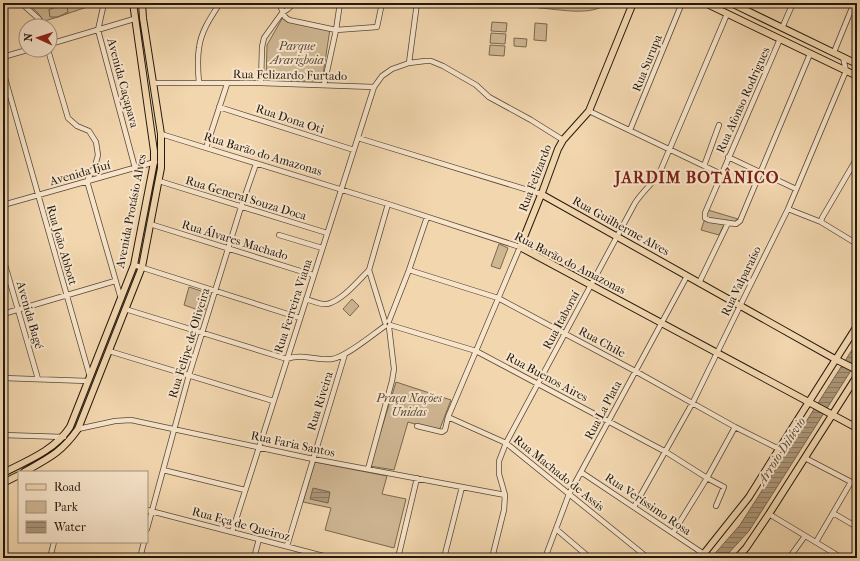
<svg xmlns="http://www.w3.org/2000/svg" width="860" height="561" font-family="'IM FELL French Canon',serif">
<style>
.green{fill:#cfb693;stroke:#796851}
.water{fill:url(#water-rules);stroke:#75644e}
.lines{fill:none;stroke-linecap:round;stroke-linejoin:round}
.stream{stroke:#75644e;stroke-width:1}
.minor-casing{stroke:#574837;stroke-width:6}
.major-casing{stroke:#23190f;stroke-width:8}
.minor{stroke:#f7e4ca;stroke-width:4.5}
.major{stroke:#f2d6ae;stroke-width:6}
.labels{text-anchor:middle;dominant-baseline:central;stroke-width:4;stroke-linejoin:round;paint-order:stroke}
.park-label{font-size:12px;font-style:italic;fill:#574837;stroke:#f7e4ca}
.street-label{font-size:12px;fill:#23190f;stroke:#f7e4ca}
.water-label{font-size:13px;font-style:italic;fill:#5a4b39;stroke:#f7e4ca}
.district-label{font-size:16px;font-weight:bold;letter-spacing:1px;fill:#7a1f14;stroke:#f7e4ca}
</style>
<defs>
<pattern id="water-rules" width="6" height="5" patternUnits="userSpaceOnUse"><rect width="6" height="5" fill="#ac9678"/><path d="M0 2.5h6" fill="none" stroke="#8c7a61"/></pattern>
</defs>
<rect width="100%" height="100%" fill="#f2d6ae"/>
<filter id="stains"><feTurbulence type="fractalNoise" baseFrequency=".005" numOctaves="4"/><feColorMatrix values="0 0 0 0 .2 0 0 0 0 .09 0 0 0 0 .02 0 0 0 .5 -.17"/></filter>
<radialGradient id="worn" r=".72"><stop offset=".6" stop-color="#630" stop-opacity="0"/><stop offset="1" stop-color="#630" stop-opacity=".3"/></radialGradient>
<path class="green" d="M 27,3 L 101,3 L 101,4 C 82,7 64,16 44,21 L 37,12 Z
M 527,3 L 587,6 C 594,6 600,3 607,3 C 593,17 558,9 539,8 L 532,6 Z
M 283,17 L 330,29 L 322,81 L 266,81 L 267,45 Z
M 492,22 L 507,23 L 506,32 L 491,31 Z
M 535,23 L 547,24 L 546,41 L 534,40 Z
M 491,33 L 506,34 L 505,44 L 490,43 Z
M 514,38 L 527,39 L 526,47 L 514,46 Z
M 490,45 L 505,46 L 504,56 L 489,55 Z
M 708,210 L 738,219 L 734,222 L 726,220 L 719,235 L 701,230 Z
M 499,244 L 508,248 L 500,269 L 491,266 Z
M 189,287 L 210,294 L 204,312 L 184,305 Z
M 352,299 L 359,306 L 350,316 L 343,309 Z
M 396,382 L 451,400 L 439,431 L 408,422 L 394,470 L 370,466 Z
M 315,462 L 387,476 L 382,494 L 406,499 L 394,548 L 325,530 L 331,508 L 303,502 Z"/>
<path class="water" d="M 857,342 L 857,361 L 749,531 L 724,558 L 711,558 L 740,525 Z
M 313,488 L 330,492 L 328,503 L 310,499 Z"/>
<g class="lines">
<path class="stream" d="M 60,6 L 67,7 L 68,12 L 58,17 L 50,17 L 49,10 Z"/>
<defs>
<path id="minor" d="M 21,3 L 39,19 L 42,26
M 104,3 L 98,30 L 135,168
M 279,3 L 285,17 L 289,20 L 336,30 L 377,27 L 382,3
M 782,28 L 793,3
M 780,39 L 705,213 L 705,218 L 709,220 L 736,224 L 740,221 L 810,54
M 50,44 L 134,19
M 48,50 L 68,118 L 77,126 L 89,131 L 96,142 L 98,155 L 95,166 L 87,181 L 121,299
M 834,52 L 854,3
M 3,57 L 27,50
M 409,63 L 417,3
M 3,71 L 90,377
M 153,83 L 261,83 L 374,87
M 199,83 C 198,72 197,60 199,48 C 201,31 211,17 220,3
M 261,83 L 262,47 L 264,38 L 282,13 L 288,9 L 294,3
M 324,85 L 336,30 L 340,3
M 219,107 L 354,150
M 589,111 L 721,174
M 630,130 L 682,3
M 161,134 L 388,204 L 520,247 L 448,417 L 445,430 L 442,432 L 417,426
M 358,138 L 541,194
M 206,148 L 227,84
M 728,157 L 796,189
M 704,166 L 719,125
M 159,181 L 327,233
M 3,205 L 155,162
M 788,209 L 821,222 L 857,244
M 821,222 L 822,218 L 857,158
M 150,224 L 313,275
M 279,235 L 322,248
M 3,258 L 38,379
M 134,265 L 300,318
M 409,270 L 498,298 L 635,371 L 735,427 L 779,449
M 699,283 L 728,223
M 306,299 C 312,301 321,305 327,304 C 342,301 359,280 369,270
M 125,309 L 287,359 C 301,353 317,361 332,359 C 346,357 372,335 385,326
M 3,314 L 115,281
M 389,321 L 409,270 L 427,217
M 385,322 L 369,270 L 388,204
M 390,325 L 476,351 L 666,452 L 707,478 L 724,487 L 716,506
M 109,351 L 273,401
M 3,378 L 88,381
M 448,417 L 506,443 L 648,558
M 78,429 L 115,421 L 131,420 L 313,459 L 505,495
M 3,435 L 64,437
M 805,458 L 857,485
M 368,469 L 392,381 L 394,369 L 389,327
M 163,470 L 245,490
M 581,472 L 704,554
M 634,507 L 693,402 L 740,306 L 788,209 L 846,71 L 843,57
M 147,510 L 331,558
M 833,513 L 857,527
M 769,514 L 842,558
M 147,529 L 189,375 L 241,207 L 256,164
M 556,529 L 590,558
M 232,532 L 374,87 L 382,76 L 392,69 L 409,63 L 425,61 L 431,61 L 443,66 L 476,85 L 489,97 L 531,120 L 563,140
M 673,533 L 707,478 L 735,427
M 816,542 L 851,482
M 287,546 L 345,354
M 50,558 L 54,542
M 140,558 L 144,542
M 254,558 L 259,539
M 398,558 L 417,478
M 444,558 L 462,487
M 492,558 L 504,510 L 505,495 L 499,474 L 499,461 L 506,443 L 635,203 C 642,192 651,185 659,174 L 727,14
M 545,558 L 569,494 L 687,276
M 789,558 L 805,536"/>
<path id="major" d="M 633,3 L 589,111 L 563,140 L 558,149 L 543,190 L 520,247 L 857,428
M 705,3 L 857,76
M 731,3 L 857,64
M 541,194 L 835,359 L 857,370
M 24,472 C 49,458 61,453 78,429 L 142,267 L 161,168 L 161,134 L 143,18 L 142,3
M 3,473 C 27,461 55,450 70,427 L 134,265 L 154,162 L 154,151 L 133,3
M 3,483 L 19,475
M 699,558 L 706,551 L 749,497 L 779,449 L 857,326
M 737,558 L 746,548 L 769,514 L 857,376"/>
</defs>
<use href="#minor" class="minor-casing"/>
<use href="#major" class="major-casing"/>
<use href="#minor" class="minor"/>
<use href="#major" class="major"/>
</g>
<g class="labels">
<g class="park-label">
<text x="297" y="46">Parque<tspan x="297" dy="14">Ararigboia</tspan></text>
<text x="409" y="398">Praça Nações<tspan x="409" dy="14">Unidas</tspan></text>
</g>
<g class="street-label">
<text transform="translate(647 63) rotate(-68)">Rua Surupa</text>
<text transform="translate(290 75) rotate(1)">Rua Felizardo Furtado</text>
<text transform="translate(123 83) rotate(75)">Avenida Caçapava</text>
<text transform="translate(743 100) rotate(-66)">Rua Afonso Rodrigues</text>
<text transform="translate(290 119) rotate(18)">Rua Dona Oti</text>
<text transform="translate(263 154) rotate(17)">Rua Barão do Amazonas</text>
<text transform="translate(80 173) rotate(-16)">Avenida Ijuí</text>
<text transform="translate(535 178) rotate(-69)">Rua Felizardo</text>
<text transform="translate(246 198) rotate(17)">Rua General Souza Doca</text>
<text transform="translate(131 211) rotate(-79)">Avenida Protásio Alves</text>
<text transform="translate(621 226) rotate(29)">Rua Guilherme Alves</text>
<text transform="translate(235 240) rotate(17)">Rua Álvares Machado</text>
<text transform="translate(62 245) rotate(74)">Rua João Abbott</text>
<text transform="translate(570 263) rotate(27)">Rua Barão do Amazonas</text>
<text transform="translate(741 281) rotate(-64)">Rua Valparaíso</text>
<text transform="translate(293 306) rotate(-72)">Rua Ferreira Viana</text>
<text transform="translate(30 315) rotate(74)">Avenida Bagé</text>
<text transform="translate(561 320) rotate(-62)">Rua Itaboraí</text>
<text transform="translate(602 342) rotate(28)">Rua Chile</text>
<text transform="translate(189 343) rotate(-73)">Rua Felipe de Oliveira</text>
<text transform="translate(547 377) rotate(28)">Rua Buenos Aires</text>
<text transform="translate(320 401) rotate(-73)">Rua Riveira</text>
<text transform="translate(603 410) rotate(-62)">Rua La Plata</text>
<text transform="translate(293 444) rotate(12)">Rua Faria Santos</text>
<text transform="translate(559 473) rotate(39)">Rua Machado de Assis</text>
<text transform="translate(648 504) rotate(34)">Rua Veríssimo Rosa</text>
<text transform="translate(241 524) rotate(15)">Rua Eça de Queiroz</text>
</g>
<g class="water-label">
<text transform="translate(781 451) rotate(-57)">Arroio Dilúvio</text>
</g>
<g class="district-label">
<text x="697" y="177">JARDIM BOTÂNICO</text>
</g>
</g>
<rect width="860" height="561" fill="none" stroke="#f2d6ae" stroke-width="16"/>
<rect x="4" y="4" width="852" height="553" fill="none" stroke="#23190f" stroke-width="2"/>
<rect x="8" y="8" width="844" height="545" fill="none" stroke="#23190f"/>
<rect x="18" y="471" width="130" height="72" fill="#f7e4ca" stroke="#a2937f"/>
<rect x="26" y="484" width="20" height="6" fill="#f2d6ae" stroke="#a2937f"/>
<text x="54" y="491" font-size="12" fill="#23190f">Road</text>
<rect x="26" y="501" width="20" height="12" fill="#cfb693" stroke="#a2937f"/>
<text x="54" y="511" font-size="12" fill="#23190f">Park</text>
<rect x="26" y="521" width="20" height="12" fill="url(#water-rules)" stroke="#a2937f"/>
<text x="54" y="531" font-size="12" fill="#23190f">Water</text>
<g transform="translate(38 38) rotate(273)"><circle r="19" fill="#f7e4ca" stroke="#a2937f"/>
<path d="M0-3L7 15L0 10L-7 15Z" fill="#8f2418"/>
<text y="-6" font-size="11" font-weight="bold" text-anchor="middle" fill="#23190f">N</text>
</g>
<rect width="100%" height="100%" filter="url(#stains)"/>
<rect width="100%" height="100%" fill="url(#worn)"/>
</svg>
